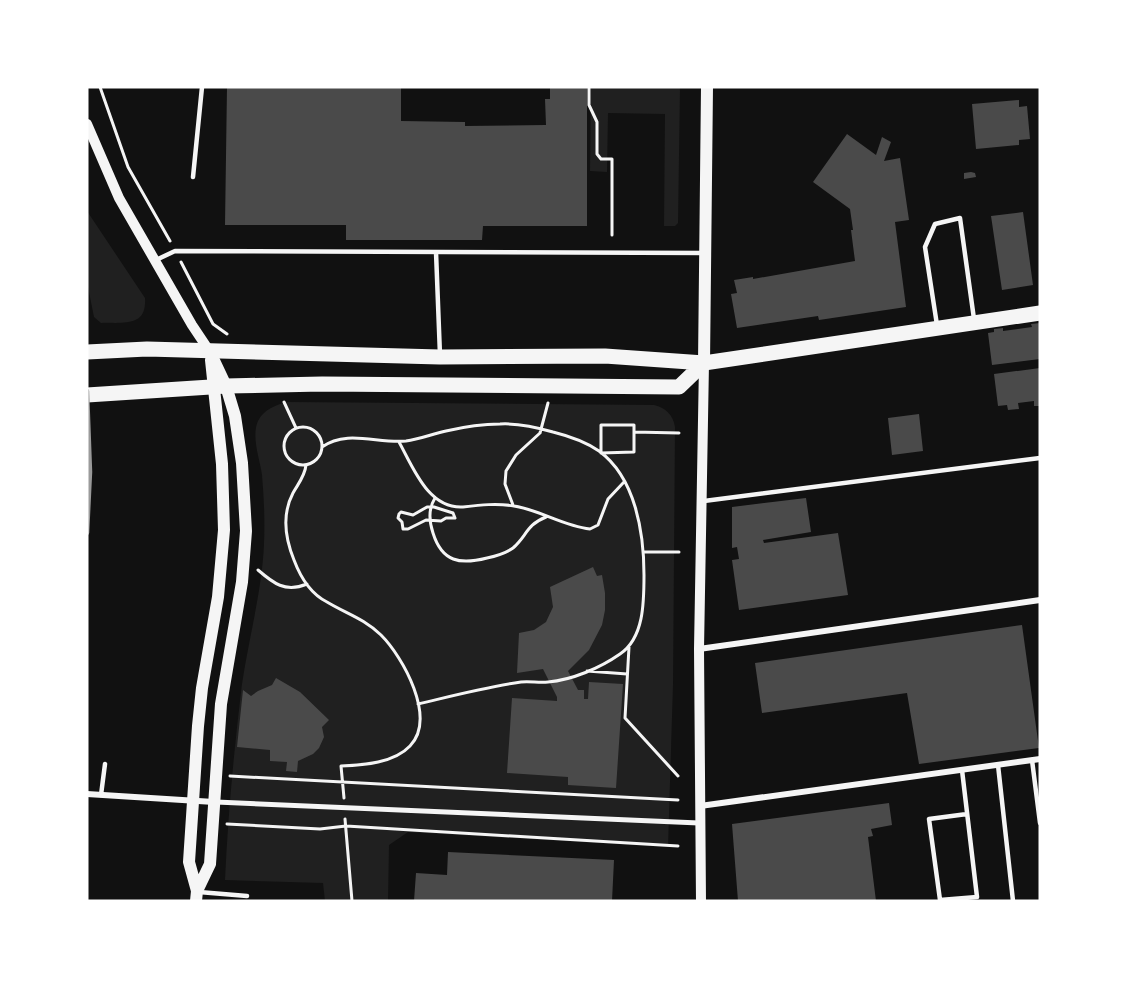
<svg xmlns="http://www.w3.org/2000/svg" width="1127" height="988" font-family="Inter,sans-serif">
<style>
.green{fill:#202020}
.building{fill:#4a4a4a}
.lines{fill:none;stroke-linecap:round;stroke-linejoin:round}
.path{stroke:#f5f5f5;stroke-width:3}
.service{stroke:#f5f5f5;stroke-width:4.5}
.pedestrian{stroke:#f5f5f5;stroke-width:5}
.minor{stroke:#f5f5f5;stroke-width:6}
.tertiary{stroke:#f5f5f5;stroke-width:10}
.secondary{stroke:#f5f5f5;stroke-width:12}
.primary{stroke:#f5f5f5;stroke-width:15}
.rail{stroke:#9a9a9a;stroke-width:4.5}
</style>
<rect width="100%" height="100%" fill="#111"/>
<path class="green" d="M 591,87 L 680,87 L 678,223 L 675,226 L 664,226 L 665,114 L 608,113 L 607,172 L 590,171 Z
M 87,211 L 145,298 C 147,328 123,322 101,323 L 94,317 L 87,282 Z
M 287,402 L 654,405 C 666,408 673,415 675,427 L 673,685 L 668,847 L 408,832 L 389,845 L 388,901 L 325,901 L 323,883 L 225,880 C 228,815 234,749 242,684 C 249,637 262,591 264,544 C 265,521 264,498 262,475 C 260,459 251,437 258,421 C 264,409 276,405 287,402 Z"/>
<path class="building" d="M 227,87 L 401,87 L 401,121 L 465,122 L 465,126 L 546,125 L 545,99 L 550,99 L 550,87 L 587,87 L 587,226 L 483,226 L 482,240 L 346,240 L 346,225 L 225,225 Z
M 1019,100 L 1019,107 L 1027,106 L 1030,139 L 1019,140 L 1019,145 L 976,149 L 972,104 Z
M 847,134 L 876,155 L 882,137 L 891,142 L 884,161 L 900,158 L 909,220 L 895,222 L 906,307 L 819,320 L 818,316 L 737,328 L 731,294 L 737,293 L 734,280 L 753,277 L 753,279 L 855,261 L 851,230 L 853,230 L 850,209 L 813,182 Z
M 971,172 L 975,173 L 976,177 L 964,179 L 964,173 Z
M 1023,212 L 1033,285 L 1002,290 L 991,216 Z
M 1040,323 L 1040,359 L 992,365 L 988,333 L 994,332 L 994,329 L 1003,328 L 1003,331 L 1032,327 L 1031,324 Z
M 1040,368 L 1040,406 L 1034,406 L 1034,401 L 1018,403 L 1019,409 L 1008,410 L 1007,405 L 998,406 L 994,374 Z
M 919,414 L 923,451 L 892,455 L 888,418 Z
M 806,498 L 811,532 L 763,540 L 764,543 L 838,533 L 848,595 L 739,610 L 732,560 L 739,559 L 737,547 L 732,548 L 732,507 Z
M 593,567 L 597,576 L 602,575 L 605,593 L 605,610 L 602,625 L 589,650 L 568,671 L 578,690 L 584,690 L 584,699 L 588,699 L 589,682 L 623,684 L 616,788 L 568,785 L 568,777 L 507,773 L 512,698 L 557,701 L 557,697 L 543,669 L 517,673 L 519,633 L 534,630 L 546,622 L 553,607 L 550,587 Z
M 1022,625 L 1039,748 L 919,764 L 907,693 L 762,713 L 755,663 Z
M 276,678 L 300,692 L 329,720 L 322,727 L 324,737 L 319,748 L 313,754 L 298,761 L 297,772 L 286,771 L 287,762 L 270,761 L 270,750 L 237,747 L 243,690 L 251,696 L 258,691 L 272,685 Z
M 889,803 L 892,825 L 871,829 L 873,836 L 868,837 L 876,901 L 738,901 L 732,824 Z
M 448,852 L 614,860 L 612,901 L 414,901 L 416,873 L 447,875 Z"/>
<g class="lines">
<path class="path" d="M 100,87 L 128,167 L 170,241
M 589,87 L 589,105 L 597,122 L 597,154 L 601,159 L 612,159 L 612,235
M 181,262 L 213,324 L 227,334
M 284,402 L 296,428
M284 446a19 19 0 1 1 38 0a19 19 0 1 1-38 0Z
M 634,432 L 634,425 L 601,425 L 601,453 L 634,452 L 634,432 L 679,433
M 399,442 C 413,467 428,509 463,507 C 480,505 497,503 514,506 C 540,510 563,526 590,529 L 598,525 L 608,499 L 624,482
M 322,447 C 347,429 378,444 406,441 C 420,439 432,434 446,431 C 463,427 482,424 500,424 C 518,423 536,427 553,432 C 569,436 586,442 599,451 C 636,478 644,534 644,575 C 644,602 644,638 620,654 C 600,668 572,680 548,682 C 539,683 530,681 521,682 C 486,687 452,696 418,704
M 306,465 C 305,476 298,484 293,493 C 282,514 285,538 294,560 C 300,576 311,594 327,602 C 347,614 363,618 381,635 C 403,657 437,718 410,746 C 394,763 364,765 341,766 L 344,798
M 435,498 C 428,509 429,521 433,533 C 442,562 460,565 487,558 C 496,556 506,553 513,548 C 527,536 526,525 546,517
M 513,505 L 505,484 L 506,471 L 516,455 L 540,433 L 548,403
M 427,507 L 434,507 L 453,513 L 455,518 L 446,518 L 441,521 L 426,520 L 408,529 L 403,529 L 402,522 L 398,518 L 399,514 L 401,512 L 413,515 Z
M 643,552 L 679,552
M 258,570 C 273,583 285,593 307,584
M 629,647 L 625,718 L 678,776
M 587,671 L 627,674
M 230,776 L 678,800
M 345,819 L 352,901
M 227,824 L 320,829 L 346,826 L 678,846"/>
<path class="service" d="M 193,177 L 202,87
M 436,252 L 440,355
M 156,260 L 175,251 L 704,253
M 937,325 L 925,247 L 935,224 L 960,218 L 974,319
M 704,501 L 1040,458
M 1032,760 L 1040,823
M 998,765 L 1013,901
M 962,770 L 977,897 L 940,900 L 929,819 L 967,814
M 101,795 L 105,764
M 199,892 L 247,896"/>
<path class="pedestrian" d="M 216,802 L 699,823"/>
<path class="minor" d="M 699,649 L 1040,600
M 87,794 L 214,802
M 700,806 L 1040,759"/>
<path class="tertiary" d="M 87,124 L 119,198 L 192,325 L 210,352
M 701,901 L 699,649 L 704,363"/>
<path class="secondary" d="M 704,363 L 707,87
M 197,891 L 189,862 L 198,726 L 202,688 L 218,597 L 224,530 L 222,464 L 211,360
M 196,901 L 197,891 L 210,864 L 221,704 L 242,582 L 246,531 L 242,463 L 235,416 L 226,386 L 210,352"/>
<path class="primary" d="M 87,352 L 147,349 L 440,357 L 605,356 L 704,363 L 1040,313
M 87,395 L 226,386 L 322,384 L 679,387 L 704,363"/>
<path class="rail" d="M 87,391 L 90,472 L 87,533"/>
</g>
<rect width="1127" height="988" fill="none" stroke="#ffffff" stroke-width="177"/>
</svg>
